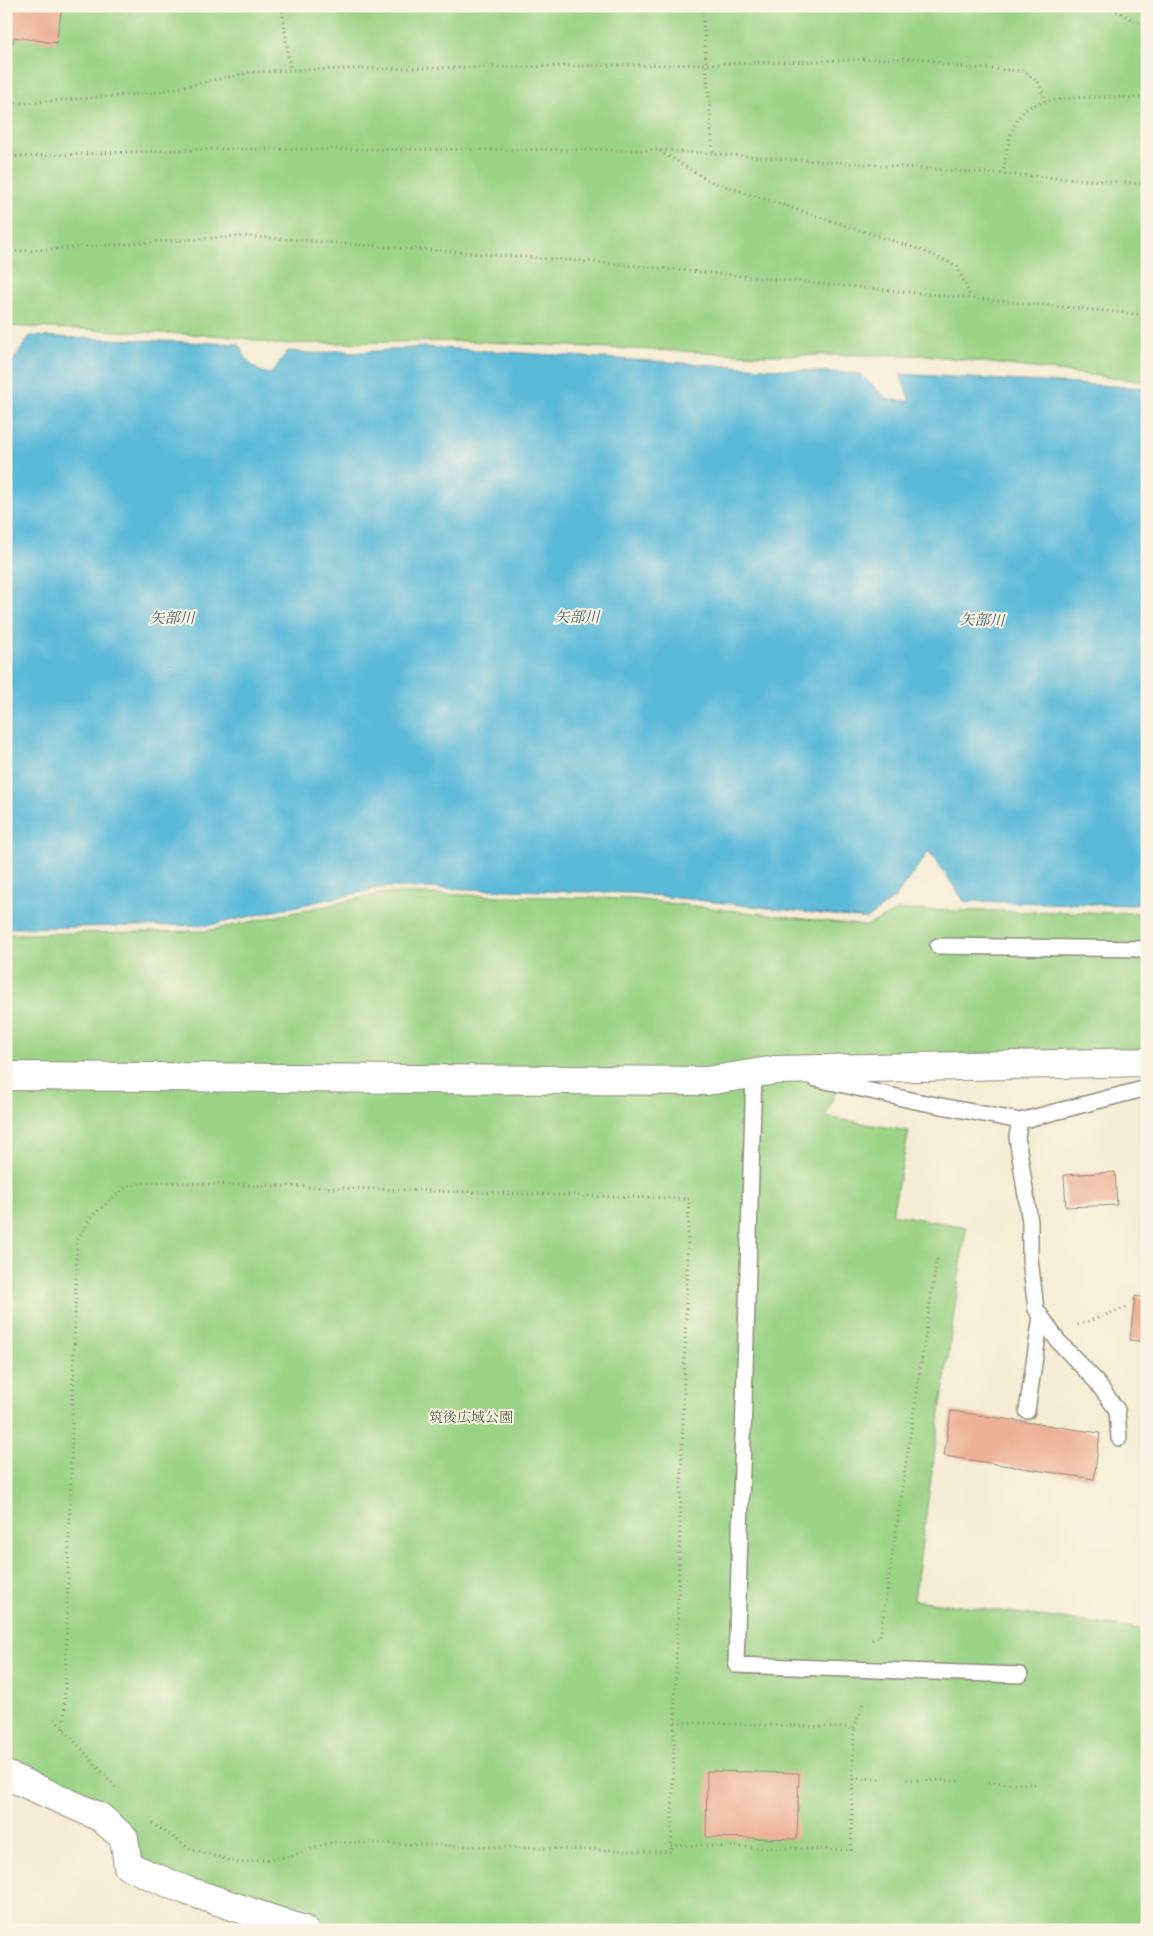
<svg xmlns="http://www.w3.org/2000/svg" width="1153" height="1936" font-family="'IM FELL French Canon','Noto Serif JP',serif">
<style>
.green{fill:#9bd386;stroke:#637f58}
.water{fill:#5bbad9;stroke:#437282}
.building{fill:#edb196}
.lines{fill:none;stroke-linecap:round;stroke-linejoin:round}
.lane-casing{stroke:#908c7f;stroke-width:18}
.street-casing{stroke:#908c7f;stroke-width:30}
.secondary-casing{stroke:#908c7f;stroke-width:30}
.path{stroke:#908c7f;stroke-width:3;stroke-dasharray:1 4;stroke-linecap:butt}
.lane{stroke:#fff;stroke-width:15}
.street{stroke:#fff;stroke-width:28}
.secondary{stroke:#fff;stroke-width:28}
.labels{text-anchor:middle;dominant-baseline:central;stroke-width:4;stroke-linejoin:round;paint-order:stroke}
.park-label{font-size:14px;fill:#4d5d46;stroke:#fcf5e5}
.water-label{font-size:15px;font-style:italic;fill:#3c5d68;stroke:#fcf5e5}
</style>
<rect width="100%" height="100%" fill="#fcf5e5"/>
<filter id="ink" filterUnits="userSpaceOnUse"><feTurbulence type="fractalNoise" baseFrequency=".02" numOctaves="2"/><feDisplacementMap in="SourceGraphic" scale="10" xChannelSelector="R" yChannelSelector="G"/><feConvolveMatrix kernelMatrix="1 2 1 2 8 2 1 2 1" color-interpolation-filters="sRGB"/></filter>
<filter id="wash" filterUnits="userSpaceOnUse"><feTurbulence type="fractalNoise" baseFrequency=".0096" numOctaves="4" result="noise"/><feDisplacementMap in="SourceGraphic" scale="20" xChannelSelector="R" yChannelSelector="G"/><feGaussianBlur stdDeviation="1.12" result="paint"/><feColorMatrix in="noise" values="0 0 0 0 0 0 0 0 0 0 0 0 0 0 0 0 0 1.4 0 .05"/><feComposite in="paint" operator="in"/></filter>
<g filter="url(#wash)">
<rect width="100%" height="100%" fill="#f4ecd3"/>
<path class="green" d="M 6,6 L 1147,6 L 1147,382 L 926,355 L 760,355 L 463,341 L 275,344 L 230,336 L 6,326 Z
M 385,893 L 633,899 L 866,926 L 899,910 L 1147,913 L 1147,1051 L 848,1055 L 826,1117 L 909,1131 L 892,1214 L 966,1227 L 914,1600 L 1147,1630 L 1147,1857 L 1138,1930 L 324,1930 L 147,1865 L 125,1823 L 6,1768 L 6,934 L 207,931 Z"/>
<path class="water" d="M 30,336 L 239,344 C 245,359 253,372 271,374 L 288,351 C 300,352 313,354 325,353 C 337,351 339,348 352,353 L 424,347 L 860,374 L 889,400 L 910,401 L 900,374 L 1147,388 L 1147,887 L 1136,905 L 964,901 L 929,851 L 894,899 L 867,919 L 634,893 L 385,887 L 210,925 L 6,928 L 6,363 L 13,361 Z"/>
<g id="blocks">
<path class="building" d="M 6,6 L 62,7 L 56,43 L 14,37 L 13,43 L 6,42 Z
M 1115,1172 L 1117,1205 L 1066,1207 L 1064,1175 Z
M 1135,1296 L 1147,1298 L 1147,1342 L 1130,1340 Z
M 951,1411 L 1100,1433 L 1094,1479 L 944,1456 Z
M 707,1771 L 799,1773 L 797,1839 L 706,1837 Z"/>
</g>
</g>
<g filter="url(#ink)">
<use href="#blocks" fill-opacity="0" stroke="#908c7f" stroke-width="1"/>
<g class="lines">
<defs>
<path id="lane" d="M 938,946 L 1147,949
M 754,1073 L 736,1665 L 1020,1675
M 813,1078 L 915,1101 L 1020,1121
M 1027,1411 L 1041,1316
M 1119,1438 L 1117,1410 L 1095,1380 L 1058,1341 L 1036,1309 L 1030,1259 L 1030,1222 L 1017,1137 L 1020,1121 L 1147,1088"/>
<path id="street" d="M 776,1070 L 1147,1062
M 6,1775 L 100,1817 L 124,1838 L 128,1866 L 185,1890 L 304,1930"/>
<path id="secondary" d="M 6,1076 L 707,1081 L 776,1070"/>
</defs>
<use href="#lane" class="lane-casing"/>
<use href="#street" class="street-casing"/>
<use href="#secondary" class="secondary-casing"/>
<path class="path" d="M 282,6 L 290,70
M 702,6 L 713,154
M 1115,6 L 1116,10 L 1136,22 L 1147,22
M 6,101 L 24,103 L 153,93 L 252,72 L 290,70 L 707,64 L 921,58 L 957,67 L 1024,71 L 1038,82 L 1046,101
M 660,151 L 709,181 L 921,250 L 957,266 L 971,298
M 6,157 L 208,149 L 659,150 L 1147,184
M 1003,174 C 1007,152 1008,129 1023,112 C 1041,92 1120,98 1147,98
M 6,252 L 243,236 L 606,263 L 1147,315
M 1078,1325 L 1127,1307
M 872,1640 L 880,1637 L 937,1257
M 55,1719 L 117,1789
M 854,1728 L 864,1702
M 64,1729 L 77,1241 L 91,1217 L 127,1186 L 151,1182 L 689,1199 L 671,1852 L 332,1842 L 292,1856 L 239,1863 L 190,1849 L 152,1823
M 853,1778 L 881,1779
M 907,1780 L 960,1781
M 989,1782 L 1036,1784
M 671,1845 L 851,1850 L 854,1728 L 674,1722"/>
<use href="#lane" class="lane"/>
<use href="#street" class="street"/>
<use href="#secondary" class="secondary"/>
</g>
</g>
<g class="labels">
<g class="park-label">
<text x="471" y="1417">筑後広域公園</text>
</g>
<g class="water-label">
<text x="577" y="617">矢部川</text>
<text x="172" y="618">矢部川</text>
<text transform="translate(982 620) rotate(2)">矢部川</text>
</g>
</g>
<rect width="1153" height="1936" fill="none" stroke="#fcf5e5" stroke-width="25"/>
</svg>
